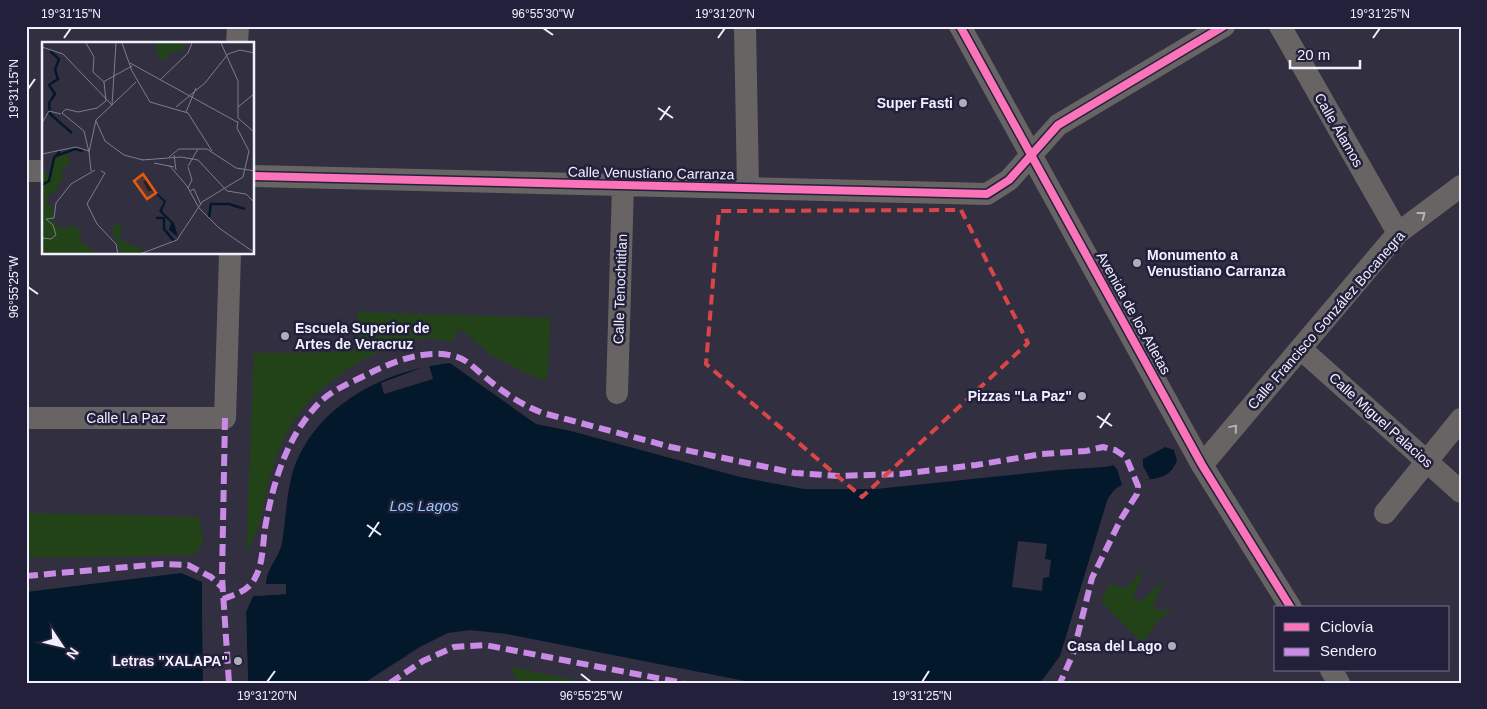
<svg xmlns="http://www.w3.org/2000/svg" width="1487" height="709" font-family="Arial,sans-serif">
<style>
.green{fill:#224317}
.water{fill:#04182b}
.pier{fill:#323040}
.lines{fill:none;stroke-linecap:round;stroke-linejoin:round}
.minor{stroke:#696464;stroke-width:22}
.quiet{stroke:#ca8be6;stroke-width:6;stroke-dasharray:12 6;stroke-linecap:butt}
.cycleway-casing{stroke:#23203b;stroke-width:11}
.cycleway{stroke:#fb73b8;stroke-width:8}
.oneway{stroke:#b4b1b9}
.marked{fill:none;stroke:#da4648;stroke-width:4;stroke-dasharray:10 6;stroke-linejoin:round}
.ticks{fill:none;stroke:#f1f0ff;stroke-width:2}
.poi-dot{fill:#aeadbc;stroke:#23203b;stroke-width:2}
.labels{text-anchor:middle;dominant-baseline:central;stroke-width:5;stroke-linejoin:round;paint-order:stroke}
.poi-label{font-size:14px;font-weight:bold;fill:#f1f0ff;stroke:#23203b;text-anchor:end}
.street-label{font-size:14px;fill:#f1f0ff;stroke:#23203b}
.water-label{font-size:15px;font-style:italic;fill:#90cdfe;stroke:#23203b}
.inset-river{fill:none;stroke:#04182b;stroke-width:2.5}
.inset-road{fill:none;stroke:#7e7d8c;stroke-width:1}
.view{fill:#e8590c;fill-opacity:0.15;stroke:#e8590c;stroke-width:2.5}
.inset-edge{fill:none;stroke:#f1f0ff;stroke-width:2.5}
.neatline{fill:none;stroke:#f1f0ff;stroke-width:2}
.ticks-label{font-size:12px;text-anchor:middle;fill:#f1f0ff}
</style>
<rect width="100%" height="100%" fill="#323040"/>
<path class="green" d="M 358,312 L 551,318 L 547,381 L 530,375 L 491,355 L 460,328 L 452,342 C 444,341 435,338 426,339 C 384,340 322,381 298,415 C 287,430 279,449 273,466 C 263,497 264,524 246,553 L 254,353 L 313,353 L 358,350 Z
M 26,513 L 199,517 L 203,542 L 194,555 L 26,558 Z
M 1145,568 L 1133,598 L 1138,601 L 1142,600 L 1166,578 L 1154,603 L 1155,609 L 1161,611 L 1174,609 L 1161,617 L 1142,643 L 1101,601 L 1109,584 L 1126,588 Z
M 511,667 L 589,683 L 517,683 Z"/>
<path class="water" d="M 450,363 L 536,424 L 571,431 L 740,477 L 804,489 L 876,489 L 1058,470 L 1105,467 L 1145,458 L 1165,447 L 1174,450 L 1177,460 C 1168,488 1139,474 1120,486 C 1114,489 1110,495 1107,501 L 1060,656 L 1040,683 L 755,683 L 507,634 L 470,630 L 448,633 L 420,647 L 364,683 L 248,683 L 246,612 L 253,596 L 286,594 L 286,584 L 266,584 C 266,569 279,558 282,543 C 286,519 286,495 293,471 C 315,405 385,370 450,363 Z
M 181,573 L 202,582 L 203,683 L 26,683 L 26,592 Z"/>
<path class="pier" d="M 429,365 L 433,379 L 384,394 L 381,383 Z
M 1143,456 L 1143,466 L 1150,479 L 1122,485 L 1117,469 L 1111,463 Z
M 1018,541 L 1047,544 L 1045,559 L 1051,560 L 1049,577 L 1043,578 L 1042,591 L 1012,587 Z
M 263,576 L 266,577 L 266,584 L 286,584 L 286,594 L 253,596 L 246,612 L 248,683 L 246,683 L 244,611 L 252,594 L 284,591 L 284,587 L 264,586 Z
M 202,582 L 204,582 L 205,683 L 203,683 Z"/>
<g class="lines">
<path class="minor" d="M 745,26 L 748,188
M 960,26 L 1202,465 L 1291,608
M 1280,26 L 1398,233
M 237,44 L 238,26
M 26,171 L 44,171
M 254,176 L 987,194 L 1009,180 L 1058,125 L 1224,26
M 1301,349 L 1461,492
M 617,393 L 623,185
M 26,418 L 225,418 L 230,254
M 1202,465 L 1398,233 L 1461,186
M 1385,513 L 1461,419
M 1331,670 L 1339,683"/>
<path class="quiet" d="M 225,418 L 222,577 L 229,683
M 26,576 L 161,564 L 188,565 L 211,577 L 223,588
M 223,599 C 237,594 250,590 256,576 C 263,563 263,542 265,528 C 273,482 287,435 321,401 C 335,388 357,380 374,371 C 398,360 427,349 454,356 C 467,359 475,369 485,377 C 503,392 521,405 543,413 L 671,447 L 795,473 L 838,476 L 900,474 L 976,465 L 1042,454 L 1086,451 L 1103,447 L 1115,450 L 1126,457 L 1138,486 L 1137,494 L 1121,519 L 1092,578 L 1073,654 L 1060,683
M 390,683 L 423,661 L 454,647 L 485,645 L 683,683"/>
<defs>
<path id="cycleway" d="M 960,26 L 1202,465 L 1291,608
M 254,176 L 987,194 L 1009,180 L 1058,125 L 1224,26"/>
</defs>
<use href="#cycleway" class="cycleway-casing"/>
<use href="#cycleway" class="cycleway"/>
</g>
<defs><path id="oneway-chevron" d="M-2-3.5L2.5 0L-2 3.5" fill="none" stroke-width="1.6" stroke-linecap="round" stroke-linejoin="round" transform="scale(1.25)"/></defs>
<g class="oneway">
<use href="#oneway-chevron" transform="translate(1422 215) rotate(-37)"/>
<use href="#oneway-chevron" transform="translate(1234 428) rotate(-50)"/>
</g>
<path class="marked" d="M 961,210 L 1028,343 L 862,497 L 706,364 L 719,211 Z"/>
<path class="ticks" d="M 543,28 L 553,35M 64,38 L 71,28M 718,38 L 725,28M 1373,38 L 1380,28M 28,89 L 35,79M 658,108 L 673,118M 660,120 L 670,106M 28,287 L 38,294M 1097,416 L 1112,426M 1100,428 L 1110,413M 367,525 L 381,535M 369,537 L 379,522M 581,674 L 591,682M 267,682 L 275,671M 922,682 L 929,671"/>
<g class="poi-dot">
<circle cx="963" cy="103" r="5"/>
<circle cx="1137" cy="263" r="5"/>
<circle cx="285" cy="336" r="5"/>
<circle cx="1082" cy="396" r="5"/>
<circle cx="1172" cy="646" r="5"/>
<circle cx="238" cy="661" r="5"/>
</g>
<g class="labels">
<g class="poi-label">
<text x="953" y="103">Super Fasti</text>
<text x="1147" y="255" text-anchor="start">Monumento a<tspan x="1147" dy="16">Venustiano Carranza</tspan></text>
<text x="295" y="328" text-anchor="start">Escuela Superior de<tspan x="295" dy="16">Artes de Veracruz</tspan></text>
<text x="1072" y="396">Pizzas "La Paz"</text>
<text x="1162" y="646">Casa del Lago</text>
<text x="228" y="661">Letras "XALAPA"</text>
</g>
<g class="street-label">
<text transform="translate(1339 130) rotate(60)">Calle Álamos</text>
<text transform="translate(651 173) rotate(1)">Calle Venustiano Carranza</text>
<text transform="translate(620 289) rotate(-88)">Calle Tenochtitlan</text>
<text transform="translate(1134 313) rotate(61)">Avenida de los Atletas</text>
<text transform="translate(1326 320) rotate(-49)">Calle Francisco González Bocanegra</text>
<text x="126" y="418">Calle La Paz</text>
<text transform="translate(1381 420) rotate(42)">Calle Miguel Palacios</text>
</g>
<g class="water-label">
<text x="424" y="505">Los Lagos</text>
</g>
</g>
<g transform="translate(42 42)">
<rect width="212" height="212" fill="#323040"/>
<path d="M 115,1 L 142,1 L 142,7 L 126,11 L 126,17 L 115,17 L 118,12 L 114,9 ZM 25,112 L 28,121 L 21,126 L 20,139 L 16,141 L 14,151 L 10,150 L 3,160 L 11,165 L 12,176 L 6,175 L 21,187 L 29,183 L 36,187 L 41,192 L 36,198 L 56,212 L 0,212 L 0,129 L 10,134 L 13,116 ZM 75,181 L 81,186 L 77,193 L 80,199 L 100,207 L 100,211 L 78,212 L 79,204 L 76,205 L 70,187 Z" fill="#224317"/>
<path d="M 106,138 L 109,146 L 124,159 L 120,169 L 132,181 L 136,195 L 127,188 L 129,181 L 117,169 L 122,160 L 111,149 L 106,149 L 101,139 Z" fill="#04182b"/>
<path class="inset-river" d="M 8,9 L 17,17 L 13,28 L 16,37 L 7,43 L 13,52 L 7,61 L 8,72 L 30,91M 14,114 L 33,107 L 41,109M 0,143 L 7,139 L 12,116 L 18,109M 167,175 L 169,162 L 187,162 L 203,167M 114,176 L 122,176 L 122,187 L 132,199"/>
<path class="inset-road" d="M 44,1 L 52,15 L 51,30 L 62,40 L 64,59 L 55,66 L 36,70 L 24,67 L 20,71 L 42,89 L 47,110M 80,1 L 90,29 L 108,60 L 146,71 L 170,109M 179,1 L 196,39 L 196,76 L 213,91M 0,5 L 21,12 L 70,63M 88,21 L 195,80M 118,38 L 146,11 L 150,1M 61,40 L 90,24M 70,63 L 74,1M 134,65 L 163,41 L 186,12 L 198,8 L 213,11M 196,65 L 213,51M 144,70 L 154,46M 54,79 L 63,99 L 82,113 L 101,118M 0,81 L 7,69 L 19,72M 0,112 L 34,105 L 47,109M 132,113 L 134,128M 127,115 L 137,107 L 165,107 L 194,126 L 213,129M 100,118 L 139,115 L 156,118 L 185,149 L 204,152 L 213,161M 112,121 L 132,125M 127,123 L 145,144 L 157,166 L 177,186 L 213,211M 146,124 L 156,107M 146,125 L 150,138 L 146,146M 49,129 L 47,110 L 54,78 L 94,40M 59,129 L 63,131 L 45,162 L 55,182 L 74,202 L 76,212M 148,149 L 152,147 L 159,163M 0,196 L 9,197 L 14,193 L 11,183 L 4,177 L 12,176 L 14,161 L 29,142 L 53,128M 98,212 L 135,198 L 160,160 L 201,135 L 207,109 L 195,86 L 196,79"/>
<path class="view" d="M 101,132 L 114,151 L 105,157 L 92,139 Z"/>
<rect width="212" height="212" class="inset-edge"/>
</g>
<rect width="1487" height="709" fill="none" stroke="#23203b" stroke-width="55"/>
<rect x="1274" y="606" width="175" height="65" fill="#23203b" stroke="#757389"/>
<rect x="1284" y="623" width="25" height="8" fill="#fb73b8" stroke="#757389"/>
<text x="1320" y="632" font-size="15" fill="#f1f0ff">Ciclovía</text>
<rect x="1284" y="648" width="25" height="8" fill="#ca8be6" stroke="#757389"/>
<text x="1320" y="656" font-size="15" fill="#f1f0ff">Sendero</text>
<g transform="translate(62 646) rotate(125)" stroke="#23203b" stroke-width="4" paint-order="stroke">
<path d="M0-4L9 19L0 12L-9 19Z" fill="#f1f0ff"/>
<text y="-8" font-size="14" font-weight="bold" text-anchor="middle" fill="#f1f0ff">N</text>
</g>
<path d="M1290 60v8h70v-8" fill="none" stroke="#f1f0ff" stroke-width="2.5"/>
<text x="1297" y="60" font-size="15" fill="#f1f0ff" stroke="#23203b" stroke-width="4" paint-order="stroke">20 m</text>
<rect x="28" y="28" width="1432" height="654" class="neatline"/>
<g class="ticks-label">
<text x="71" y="18">19°31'15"N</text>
<text x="543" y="18">96°55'30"W</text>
<text x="725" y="18">19°31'20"N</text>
<text x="1380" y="18">19°31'25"N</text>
<text transform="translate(14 89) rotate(-90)" y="4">19°31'15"N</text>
<text transform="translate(14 287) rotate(-90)" y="4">96°55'25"W</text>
<text x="267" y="700">19°31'20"N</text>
<text x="591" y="700">96°55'25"W</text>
<text x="922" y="700">19°31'25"N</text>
</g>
</svg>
